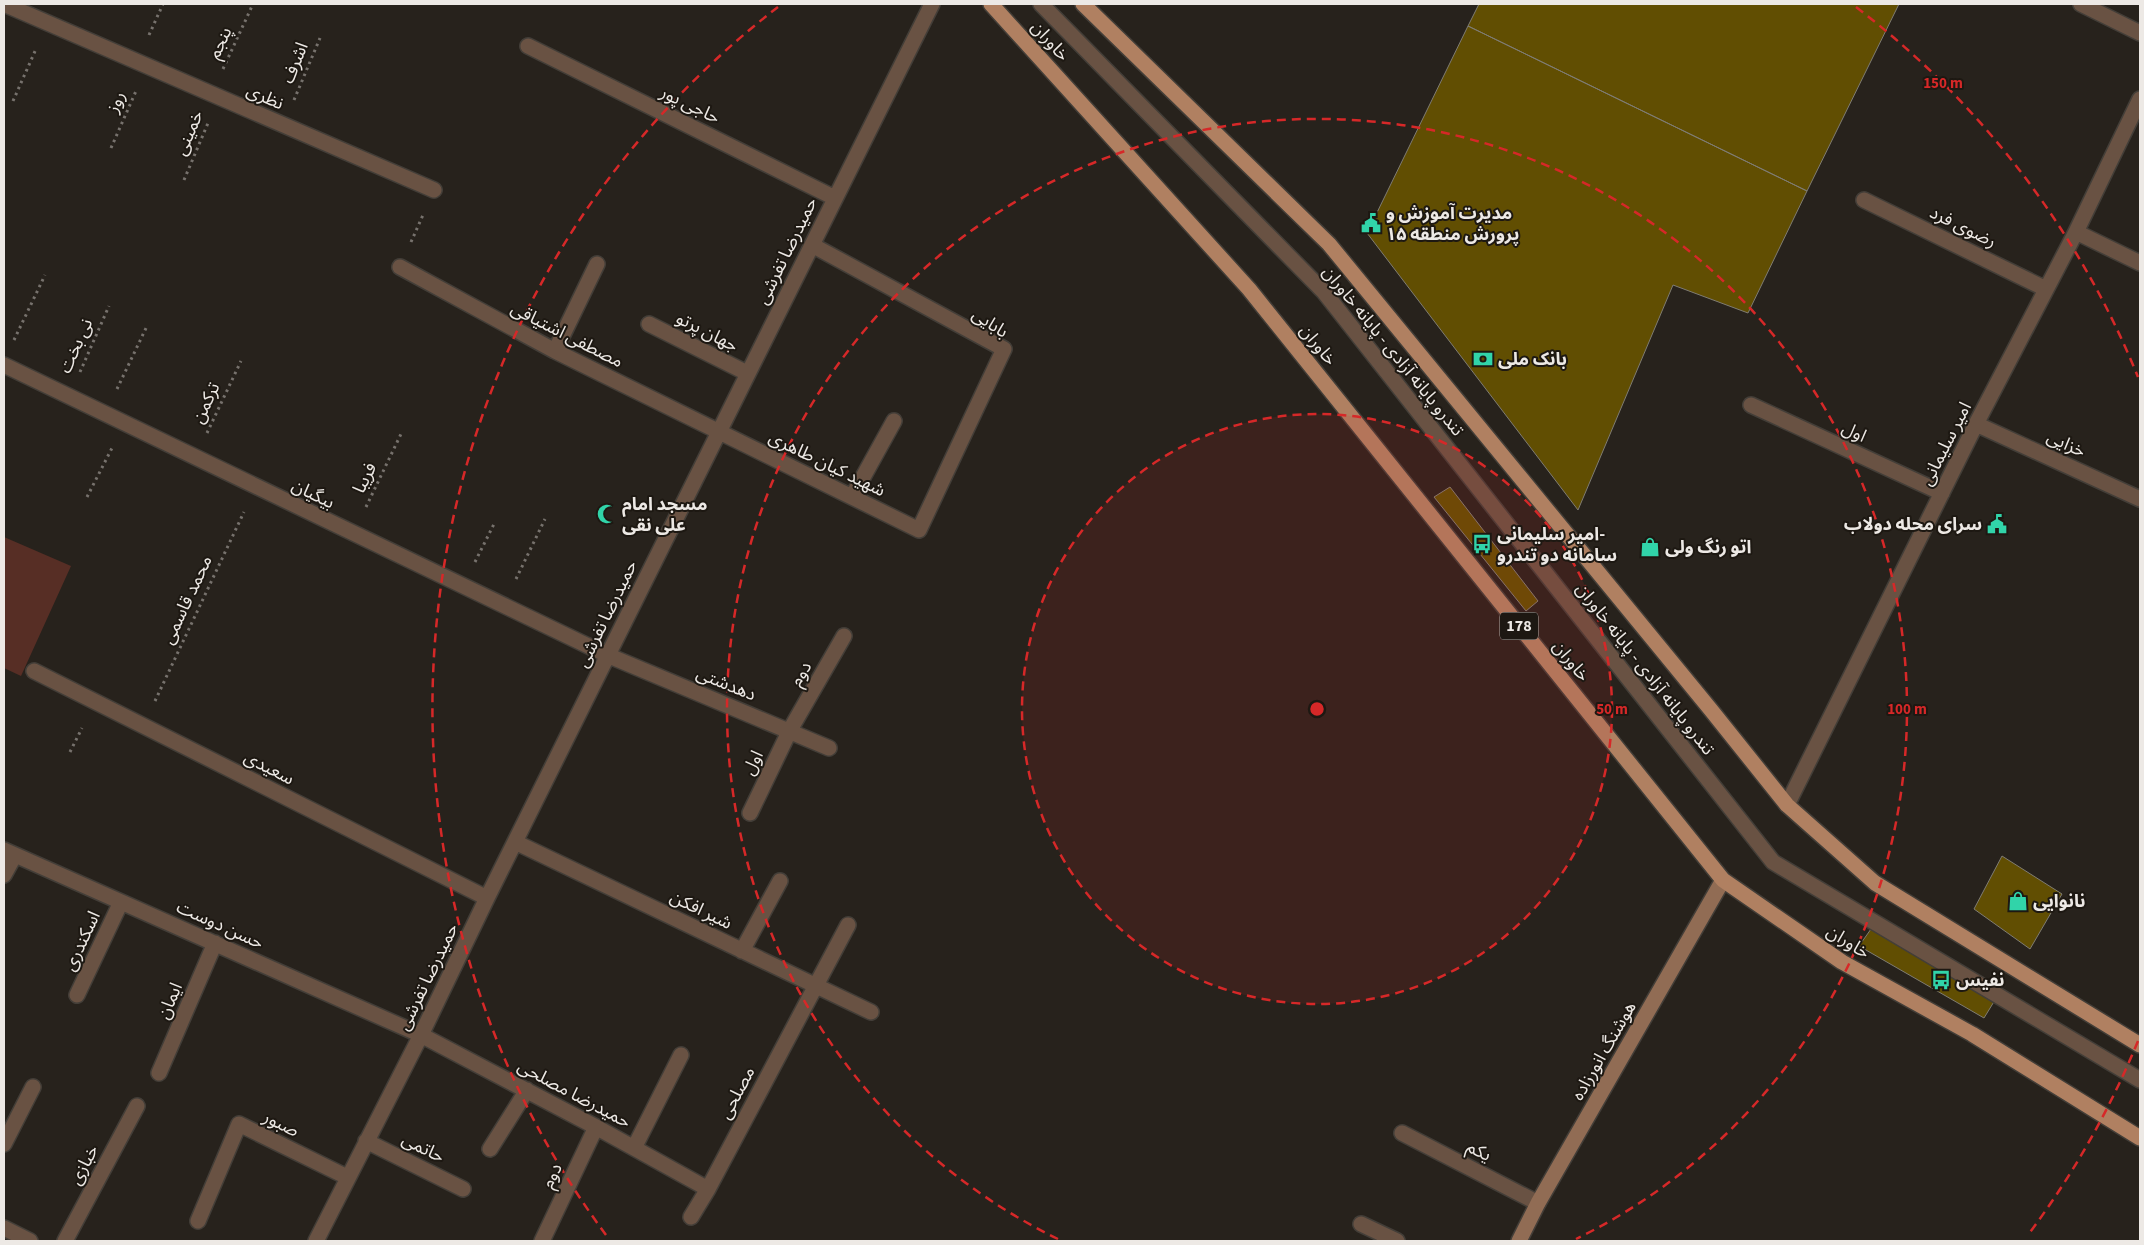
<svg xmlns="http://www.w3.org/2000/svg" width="2144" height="1245" font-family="'Source Sans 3','Noto Sans Arabic',sans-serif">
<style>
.green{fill:#572e25}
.building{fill:#614e02;stroke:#7f7c73}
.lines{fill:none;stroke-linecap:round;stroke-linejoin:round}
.lane-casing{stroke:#433e38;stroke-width:18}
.street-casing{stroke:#433e38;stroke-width:18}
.secondary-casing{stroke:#433e38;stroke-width:18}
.primary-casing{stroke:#433e38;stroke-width:18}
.path{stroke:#77726d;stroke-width:3;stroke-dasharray:2.5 4;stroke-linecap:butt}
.lane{stroke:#695243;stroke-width:15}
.street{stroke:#695243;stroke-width:15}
.secondary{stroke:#916c54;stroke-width:15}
.primary{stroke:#b08061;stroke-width:15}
.ring{fill:none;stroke:#d62828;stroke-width:2.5;stroke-dasharray:9 6}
.labels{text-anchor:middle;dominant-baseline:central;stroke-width:4;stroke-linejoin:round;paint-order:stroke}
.shield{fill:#1d1812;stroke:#afaaa6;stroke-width:1}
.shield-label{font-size:16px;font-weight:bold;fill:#ede9e5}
.street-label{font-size:18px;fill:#ede9e5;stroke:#1d1812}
.poi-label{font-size:18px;font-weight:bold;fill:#ede9e5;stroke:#1d1812;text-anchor:start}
.centre{fill:#d62828;stroke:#1d1812;stroke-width:2.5}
.ring-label{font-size:15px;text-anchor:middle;font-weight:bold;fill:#d62828;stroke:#1d1812;stroke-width:4;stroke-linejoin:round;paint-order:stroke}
</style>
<rect width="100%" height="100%" fill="#27221c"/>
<path class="green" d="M 4,537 L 71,566 L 21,676 L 4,668 Z"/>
<path class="building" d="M 1479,4 L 1899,4 L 1807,191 L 1468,26 Z
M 1468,26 L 1807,191 L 1748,313 L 1673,285 L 1578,510 L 1367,233 Z
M 1450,487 L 1538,601 L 1526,611 L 1434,497 Z
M 2002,856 L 2062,894 L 2030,949 L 1974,909 Z
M 1871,929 L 1995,1000 L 1984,1018 L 1859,946 Z"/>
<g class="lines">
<defs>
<path id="lane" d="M 1041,4 L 1324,292 L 1773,862 L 2140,1080"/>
<path id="street" d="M 4,4 L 434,190
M 2081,4 L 2140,33
M 528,46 L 835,198
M 1864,200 L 2046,289
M 2076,232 L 2140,263
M 400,267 L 555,351 L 919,530 L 1004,349 L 812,245
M 649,324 L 747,373
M 555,351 L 597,264
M 4,365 L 607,655 L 829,748
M 1751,405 L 1942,493
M 1976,424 L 2140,499
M 852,497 L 894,421
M 34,671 L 487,898
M 1787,805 L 1976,424 L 2076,232 L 2140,99
M 750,813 L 790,730 L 844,636
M 515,842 L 871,1012
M 4,850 L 421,1035 L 596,1127 L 708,1189
M 4,875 L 15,855
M 742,951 L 780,881
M 77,995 L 121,902
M 159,1073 L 215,943
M 1402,1133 L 1538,1203
M 366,1141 L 463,1189
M 4,1144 L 33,1087
M 634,1148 L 681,1055
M 490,1149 L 527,1090
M 691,1217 L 708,1189 L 848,925
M 198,1221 L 239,1124 L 347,1177
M 1361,1224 L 1397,1241
M 4,1228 L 30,1241
M 65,1241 L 137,1106
M 316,1241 L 421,1035 L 487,898 L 932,4
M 542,1241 L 596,1127"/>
<path id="secondary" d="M 1519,1241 L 1538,1203 L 1723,880"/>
<path id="primary" d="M 991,4 L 1249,289 L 1723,880 L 1842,962 L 1972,1034 L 2140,1138
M 1083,4 L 1329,244 L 1711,710 L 1787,805 L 1875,883 L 2140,1045"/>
</defs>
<use href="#lane" class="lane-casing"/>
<use href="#street" class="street-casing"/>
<use href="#secondary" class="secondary-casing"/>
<use href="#primary" class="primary-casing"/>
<path class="path" d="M 149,35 L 163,4
M 223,69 L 253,4
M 294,100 L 320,38
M 13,101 L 36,49
M 111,148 L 136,91
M 184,180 L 208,123
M 411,242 L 423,215
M 14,340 L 45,275
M 80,372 L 109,306
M 117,389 L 147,326
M 207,433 L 241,361
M 87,497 L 112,448
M 366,507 L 401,434
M 475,562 L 495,522
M 516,579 L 545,519
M 155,701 L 244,512
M 70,752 L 82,728"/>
<use href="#lane" class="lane"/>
<use href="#street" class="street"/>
<use href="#secondary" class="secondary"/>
<use href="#primary" class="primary"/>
</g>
<circle cx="1317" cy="709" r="295" fill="#d62828" fill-opacity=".12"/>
<g class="ring">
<circle cx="1317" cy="709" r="295"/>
<path d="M1058 1239A590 590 0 1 1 1576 1239"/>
<path d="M2138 1041A885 885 0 0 1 2028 1235M606 1235A885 885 0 0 1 778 7M1856 7A885 885 0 0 1 2138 377"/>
</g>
<defs>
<symbol id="civic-bare" viewBox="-9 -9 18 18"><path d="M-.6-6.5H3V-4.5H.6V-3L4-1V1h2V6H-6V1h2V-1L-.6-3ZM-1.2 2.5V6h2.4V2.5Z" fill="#31d4a9" stroke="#1d1812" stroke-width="2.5" paint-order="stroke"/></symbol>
<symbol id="bank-bare" viewBox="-9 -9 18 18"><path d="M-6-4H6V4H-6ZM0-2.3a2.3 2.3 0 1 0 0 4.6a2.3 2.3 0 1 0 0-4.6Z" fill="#31d4a9" stroke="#1d1812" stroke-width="2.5" paint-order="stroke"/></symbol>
<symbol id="mosque-bare" viewBox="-9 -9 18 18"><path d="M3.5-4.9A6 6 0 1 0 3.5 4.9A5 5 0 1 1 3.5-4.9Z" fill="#31d4a9" stroke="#1d1812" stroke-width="2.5" paint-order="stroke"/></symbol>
<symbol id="bus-bare" viewBox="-9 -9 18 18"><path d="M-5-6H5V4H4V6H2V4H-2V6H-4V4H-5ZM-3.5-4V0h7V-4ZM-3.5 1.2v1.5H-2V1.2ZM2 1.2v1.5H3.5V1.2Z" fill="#31d4a9" stroke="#1d1812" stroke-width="2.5" paint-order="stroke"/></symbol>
<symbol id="shop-bare" viewBox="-9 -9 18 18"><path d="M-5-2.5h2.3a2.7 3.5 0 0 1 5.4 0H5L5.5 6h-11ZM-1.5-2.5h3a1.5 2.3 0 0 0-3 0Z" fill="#31d4a9" stroke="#1d1812" stroke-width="2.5" paint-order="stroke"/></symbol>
</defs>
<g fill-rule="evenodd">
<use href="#civic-bare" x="1357" y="209" width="28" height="28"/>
<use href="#bank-bare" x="1469" y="345" width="28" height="28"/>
<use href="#mosque-bare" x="593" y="500" width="28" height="28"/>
<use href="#civic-bare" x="1983" y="510" width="28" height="28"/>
<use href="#bus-bare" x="1468" y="530" width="28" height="28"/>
<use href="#shop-bare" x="1636" y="533" width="28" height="28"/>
<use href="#shop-bare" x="2004" y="887" width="28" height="28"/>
<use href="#bus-bare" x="1927" y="966" width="28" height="28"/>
</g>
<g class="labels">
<rect class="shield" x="1500" y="612.5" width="38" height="27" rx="4"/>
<g class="shield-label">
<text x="1519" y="626">178</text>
</g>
<g class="street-label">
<text transform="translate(1050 41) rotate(48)">خاوران</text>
<text transform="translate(220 43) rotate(-65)">پنجم</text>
<text transform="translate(295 63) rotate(-68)">اشرف</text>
<text transform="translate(265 97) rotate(24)">نظری</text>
<text transform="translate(116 102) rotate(-66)">روز</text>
<text transform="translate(690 105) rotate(26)">حاجی پور</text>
<text transform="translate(189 133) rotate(-67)">خمینی</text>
<text transform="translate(1963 227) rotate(26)">رضوی فرد</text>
<text transform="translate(787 251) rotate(-64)">حمیدرضا تفرشی</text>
<text transform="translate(990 323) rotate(33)">بابایی</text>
<text transform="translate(707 332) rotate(27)">جهان پرتو</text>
<text transform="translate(567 335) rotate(27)">مصطفی اشتیاقی</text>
<text transform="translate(1318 345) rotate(51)">خاوران</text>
<text transform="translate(76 346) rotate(-66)">نی بخت</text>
<text transform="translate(1393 351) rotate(51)">تندرو پایانه آزادی - پایانه خاوران</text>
<text transform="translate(206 403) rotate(-65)">ترکمن</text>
<text transform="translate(1854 432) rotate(25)">اول</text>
<text transform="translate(1946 444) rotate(-63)">امیر سلیمانی</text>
<text transform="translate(2066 444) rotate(24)">خزایی</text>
<text transform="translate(827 464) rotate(26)">شهید کیان طاهری</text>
<text transform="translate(365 478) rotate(-64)">فریبا</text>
<text transform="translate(313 494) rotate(26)">بیگیان</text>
<text transform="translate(187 600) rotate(-65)">محمد قاسمی</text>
<text transform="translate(607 614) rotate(-64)">حمیدرضا تفرشی</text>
<text transform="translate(1571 661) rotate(51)">خاوران</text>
<text transform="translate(1645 669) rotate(52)">تندرو پایانه آزادی - پایانه خاوران</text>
<text transform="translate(801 674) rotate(-60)">دوم</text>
<text transform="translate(726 684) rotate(22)">دهدشتی</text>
<text transform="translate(753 763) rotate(-64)">اول</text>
<text transform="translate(269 768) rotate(27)">سعیدی</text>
<text transform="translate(701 910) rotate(26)">شیر افکن</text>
<text transform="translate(220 925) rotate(24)">حسن دوست</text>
<text transform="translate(82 941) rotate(-65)">اسکندری</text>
<text transform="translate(1848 942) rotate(32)">خاوران</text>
<text transform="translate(428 977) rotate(-64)">حمیدرضا تفرشی</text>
<text transform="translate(170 1001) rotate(-67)">ایمان</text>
<text transform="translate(1604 1051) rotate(-60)">هوشنگ انورزاده</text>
<text transform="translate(737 1093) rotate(-62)">مصلحی</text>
<text transform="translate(574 1094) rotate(28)">حمیدرضا مصلحی</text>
<text transform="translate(281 1124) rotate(26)">صبور</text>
<text transform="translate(423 1148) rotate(26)">حاتمی</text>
<text transform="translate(1479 1151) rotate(27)">یکم</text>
<text transform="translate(84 1165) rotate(-62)">خبازی</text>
<text transform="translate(552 1176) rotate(-65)">دوم</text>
</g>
<g class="poi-label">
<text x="1386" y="213">مدیرت آموزش و<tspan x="1386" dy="21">پرورش منطقه ۱۵</tspan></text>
<text x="1498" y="359">بانک ملی</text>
<text x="622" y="504">مسجد امام<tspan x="622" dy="21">علی نقی</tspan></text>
<text x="1982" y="524" text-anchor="end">سرای محله دولاب</text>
<text x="1497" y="534">امیر سلیمانی-<tspan x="1497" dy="21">سامانه دو تندرو</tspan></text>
<text x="1665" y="547">اتو رنگ ولی</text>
<text x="2033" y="901">نانوایی</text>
<text x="1956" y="980">نفیس</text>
</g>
</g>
<circle cx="1317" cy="709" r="8" class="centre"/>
<g class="ring-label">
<text x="1943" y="88">150 m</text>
<text x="1612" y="714">50 m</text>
<text x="1907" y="714">100 m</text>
</g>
<rect width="2144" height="1245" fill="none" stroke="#ede9e5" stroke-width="10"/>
</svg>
